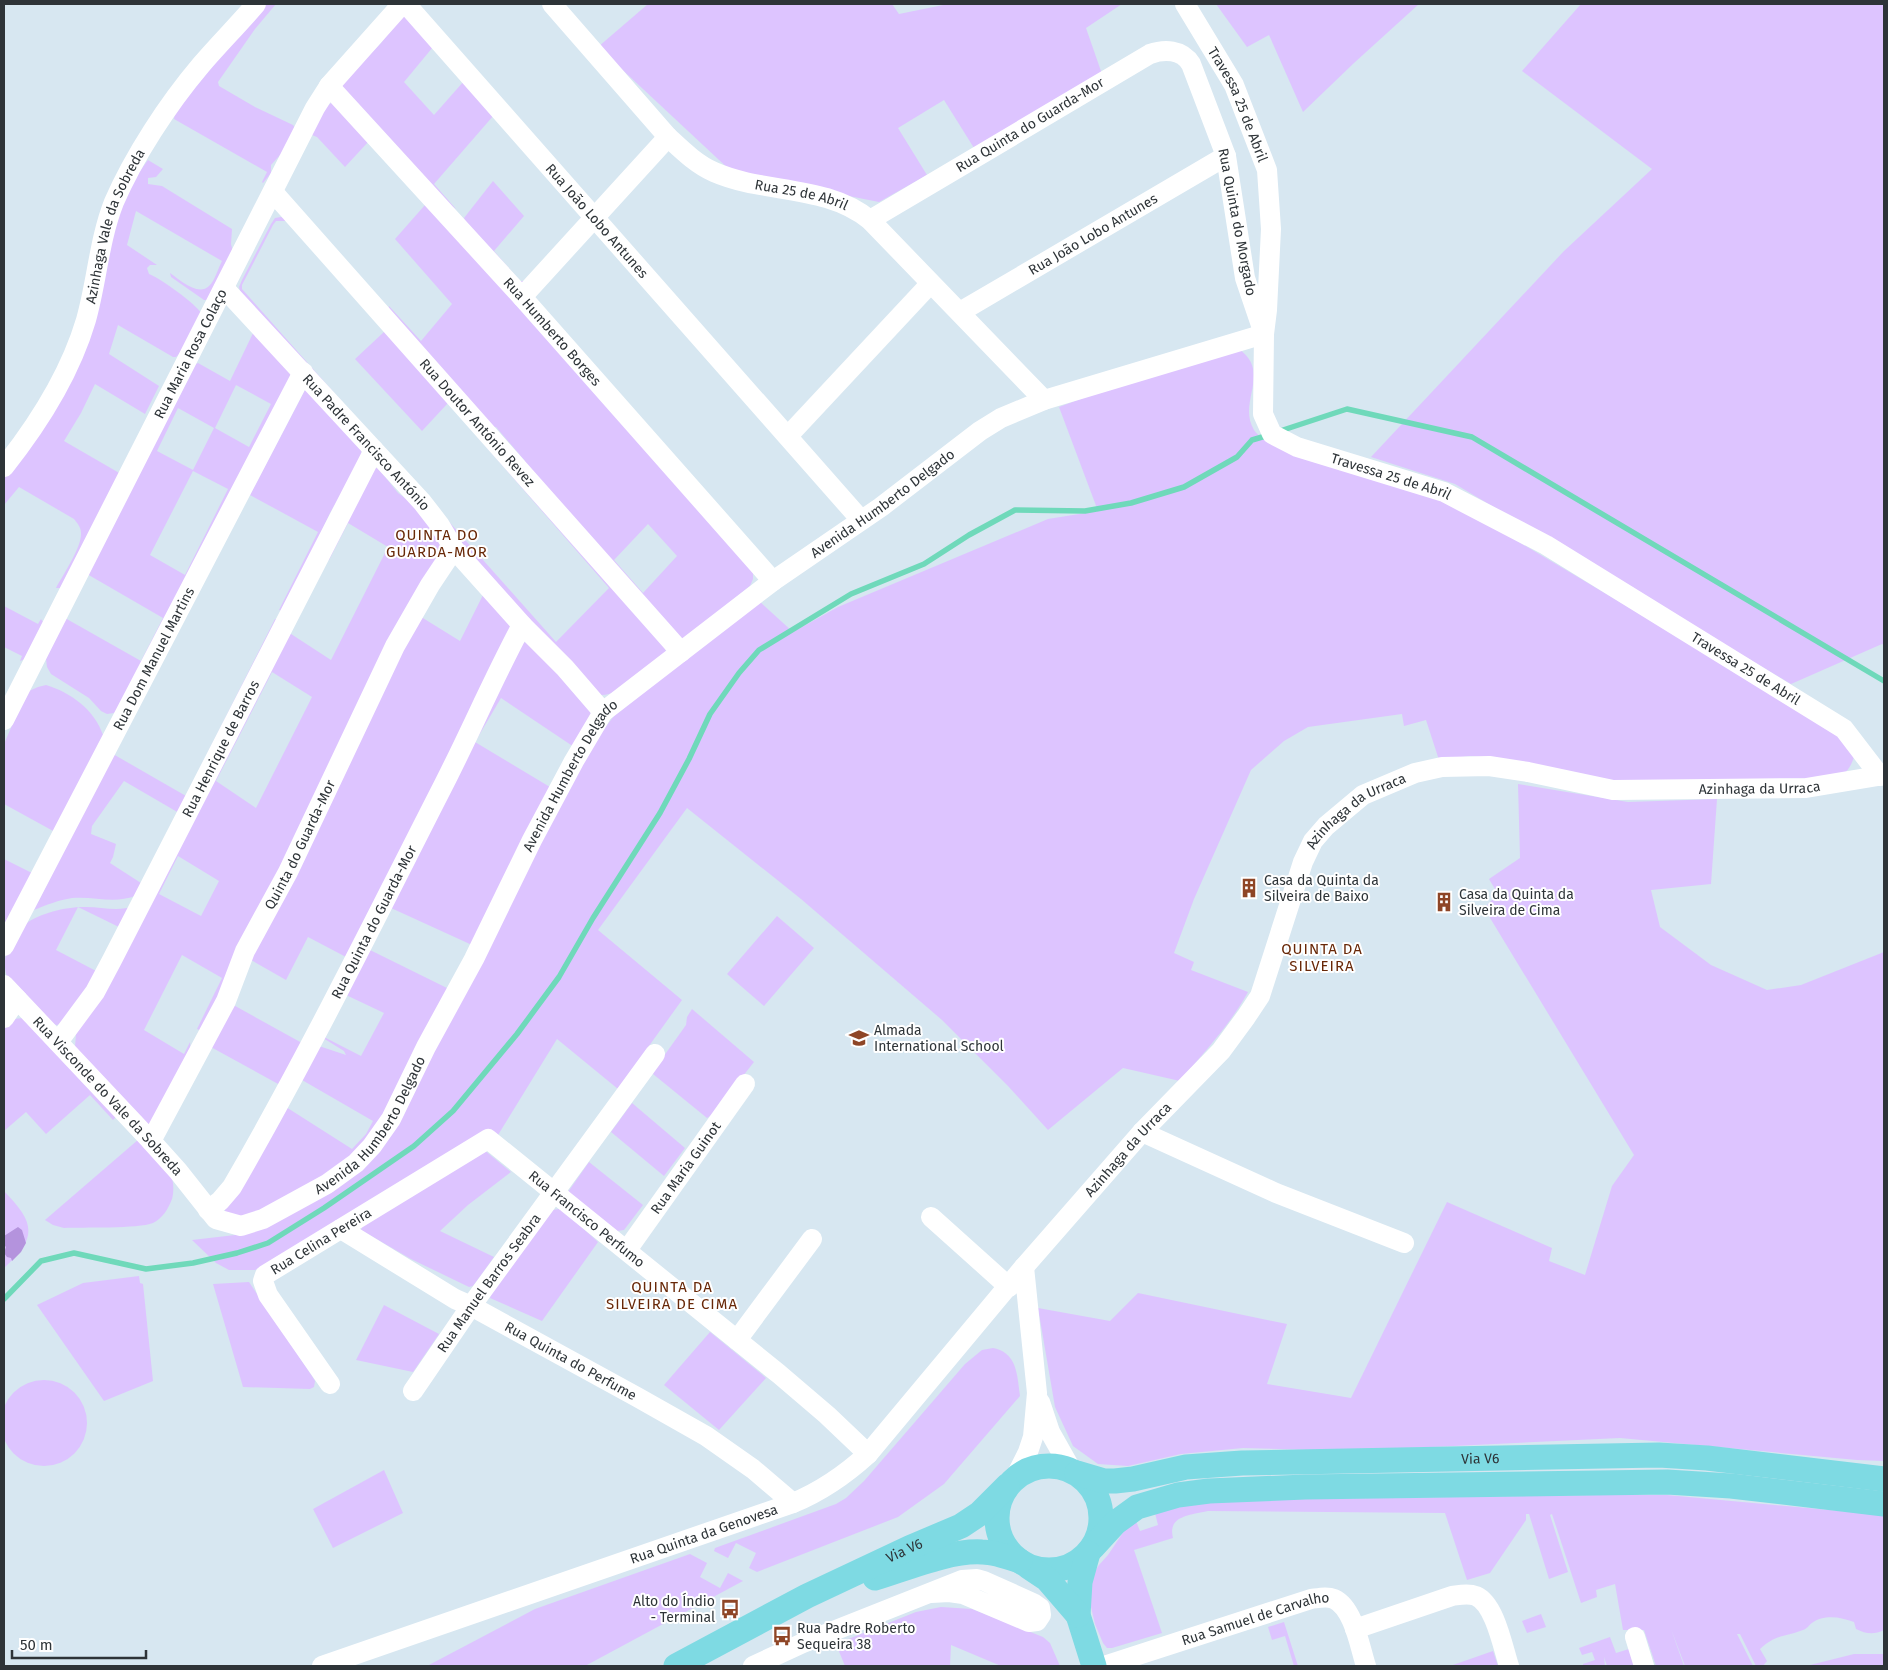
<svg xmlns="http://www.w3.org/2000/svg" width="1888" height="1670" font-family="'Fira Sans',sans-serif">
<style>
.green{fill:#ddc4ff;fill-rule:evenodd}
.forest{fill:#b493dd}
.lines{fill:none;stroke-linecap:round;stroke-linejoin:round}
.stream{stroke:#6fd9ba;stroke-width:5.5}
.minor{stroke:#fff;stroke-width:20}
.major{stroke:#7edae3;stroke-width:25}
.labels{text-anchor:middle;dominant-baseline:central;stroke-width:4;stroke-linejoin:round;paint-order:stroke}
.street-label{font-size:14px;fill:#2e3438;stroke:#fff}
.poi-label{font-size:14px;fill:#2e3438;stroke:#fff;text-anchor:start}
.neighbourhood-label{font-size:15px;letter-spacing:1px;fill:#682808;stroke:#fff}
</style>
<rect width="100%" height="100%" fill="#d7e7f1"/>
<path class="green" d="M 264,4 L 276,4 L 255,29 L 218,82 L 219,86 L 255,107 L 293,125 L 295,128 L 282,156 L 280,155 L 271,165 L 271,173 L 263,183 L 262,182 L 267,172 L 174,119 L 175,112 Z
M 648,4 L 892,4 L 899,14 L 948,4 L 1122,4 L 1086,28 L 1102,74 L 974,148 L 944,100 L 898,128 L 927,175 L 879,202 L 733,173 L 598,47 Z
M 1216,4 L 1419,4 L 1354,63 L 1303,112 L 1269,35 L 1247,47 Z
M 1581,4 L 1884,4 L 1884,645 L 1882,644 L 1791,684 L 1455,484 L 1371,457 L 1564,251 L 1652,169 L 1522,71 Z
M 402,15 L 410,17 L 495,111 L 582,210 L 585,216 L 584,221 L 527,283 C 509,289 469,233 464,218 L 493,181 L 524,216 L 494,251 L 520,281 L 527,281 L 582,217 L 582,212 L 494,115 L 434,184 L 456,209 L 446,203 L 429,186 L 345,96 L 342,85 L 346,79 L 381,43 ZM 433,47 L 464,81 L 434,115 L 404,82 Z
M 333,102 L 337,102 L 753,572 L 753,579 L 750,586 L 685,638 L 679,640 L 522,465 L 525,461 L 496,427 L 493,427 L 388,312 L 389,306 L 421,341 L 452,304 L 395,239 L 425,205 L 369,141 L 345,167 L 317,137 L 312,135 C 316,124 322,107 333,102 ZM 648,524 L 677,556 L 643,593 L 614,560 Z
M 148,160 L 163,169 L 156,177 L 148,178 L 148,184 L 162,186 L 232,229 L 231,244 L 233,252 L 209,300 L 204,300 L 171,277 L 170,273 C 179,279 198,297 209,286 C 215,281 218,268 222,261 L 136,211 L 127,245 L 157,265 L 150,265 L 147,268 L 149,274 C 160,278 196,304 202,314 L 181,352 L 176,357 L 173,357 L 118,325 L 109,354 L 159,386 L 145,414 L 95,384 L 81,413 L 64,441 L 121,474 L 60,588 L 56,588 C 63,575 82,547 81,533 C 81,527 77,523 74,519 L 19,487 L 4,505 L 4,479 L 49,417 L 114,225 L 134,179 Z
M 281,217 L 286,219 L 286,221 L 276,221 L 273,225 L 242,285 L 242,289 L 384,449 L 241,295 L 239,287 L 242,280 L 271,224 L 275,218 Z
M 255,329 L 292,374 L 121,707 L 114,713 L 107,714 L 101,711 L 89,698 L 51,674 L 47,667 L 46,659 L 65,618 L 141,661 L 163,618 L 87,574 L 196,364 L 198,363 L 230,381 ZM 236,385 L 271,404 L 249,447 L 215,428 ZM 178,408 L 214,428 L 193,470 L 157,451 ZM 193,471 L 228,489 L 185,575 L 150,555 Z
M 385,331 L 665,645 L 666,653 C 648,667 623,696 600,695 L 465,553 L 419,488 L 556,642 L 609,588 L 448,403 L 422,431 L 355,359 Z
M 1239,349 C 1272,373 1237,402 1254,430 C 1257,435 1264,439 1269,443 L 1455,504 L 1833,729 L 1854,757 C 1850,769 1846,774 1834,778 L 1612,781 L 1491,758 L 1470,756 L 1439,760 L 1426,720 L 1404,726 L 1402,714 L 1308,727 L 1284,741 L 1251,770 L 1194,899 L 1174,953 L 1194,962 L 1191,970 L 1248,992 C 1230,1025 1204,1052 1180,1081 L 1123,1068 L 1048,1130 L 1008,1086 L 942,1020 L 801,899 L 687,808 L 598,930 L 682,1000 L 618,1089 L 557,1039 L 498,1135 L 346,1221 L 276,1257 L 266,1265 L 255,1270 L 229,1270 L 216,1263 L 192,1240 L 235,1235 L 255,1228 L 350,1177 L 591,746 L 614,716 L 759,601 L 793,632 L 838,607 L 1048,519 L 1098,511 L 1059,407 L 1196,356 Z
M 305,390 L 311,390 L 361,449 L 362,458 L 330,513 L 292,595 L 282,611 L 279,610 L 318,532 L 250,495 Z
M 372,468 L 378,468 L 398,493 L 415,505 L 443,543 L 442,552 L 202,1031 L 197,1029 L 222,978 L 182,955 L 144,1030 L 184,1054 L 190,1042 L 191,1055 L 151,1124 L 146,1124 L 75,1047 L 76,1034 L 288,632 L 331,660 L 388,547 L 348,523 L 329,560 L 323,562 ZM 272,672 L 312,697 L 256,808 L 216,781 ZM 178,856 L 219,881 L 201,916 L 159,894 Z
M 484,593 L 514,628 L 346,957 L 308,937 L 286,980 L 251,960 L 418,615 L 460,641 Z
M 4,606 L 38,624 L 41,619 L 43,622 L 25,659 L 20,661 L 22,656 L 4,647 Z
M 275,619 L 278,619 L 179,813 L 124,781 L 92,826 L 91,834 L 116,844 L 113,857 L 110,863 L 141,883 L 135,896 C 114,904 94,896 72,898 C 59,900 46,905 34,910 L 113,754 L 186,796 Z
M 526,642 L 586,699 L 592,717 L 574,747 L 501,698 L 475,742 L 550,787 L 472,945 L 391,908 L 370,950 L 449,989 L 382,1119 L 367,1141 L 332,1172 L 244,1219 L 225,1215 L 225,1208 L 319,1046 L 346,1055 L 344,1051 L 323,1038 L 518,644 ZM 346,995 L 384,1013 L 361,1056 L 324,1037 ZM 302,1080 L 373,1121 L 366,1134 L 352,1149 L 286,1107 Z
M 46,685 C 70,692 95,710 103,735 L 55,832 L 4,804 L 4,744 L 23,700 L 29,691 L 38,687 Z
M 1518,784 L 1628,802 L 1717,799 L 1711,884 L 1651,890 L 1660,927 L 1711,965 L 1767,990 L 1801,985 L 1884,952 L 1884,1461 L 1857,1460 L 1620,1438 L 1349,1451 L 1243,1448 L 1181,1454 L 1128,1466 L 1098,1464 L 1073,1446 L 1055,1407 L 1038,1308 L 1110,1321 L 1138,1293 L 1287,1324 L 1267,1384 L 1351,1398 L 1447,1202 L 1552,1248 L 1549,1261 L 1585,1275 L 1612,1186 L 1634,1155 L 1484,908 L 1498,894 L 1489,879 L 1520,858 Z
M 4,859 L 36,875 L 4,933 Z
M 135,906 L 123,929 L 78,907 L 56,950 L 98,972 L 62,1024 L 56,1025 L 50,1022 L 7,977 C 2,961 6,951 15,938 C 19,933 22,926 27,923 C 39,913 70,906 86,907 C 103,907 117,912 135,906 Z
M 777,916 L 814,948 L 764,1006 L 727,974 Z
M 228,1002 L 302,1043 L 280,1085 L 209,1046 Z
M 692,1009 L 754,1062 L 713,1114 L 707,1118 L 653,1074 L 656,1067 L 686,1025 L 687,1017 Z
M 23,1018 L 118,1115 L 113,1120 L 90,1095 L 46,1134 L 26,1112 L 4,1131 L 4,1028 L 14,1019 Z
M 632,1103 L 685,1148 L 664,1176 L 611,1132 Z
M 139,1139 C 149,1149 162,1161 170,1173 C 174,1180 174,1192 172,1199 C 168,1209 163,1218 153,1223 C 138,1229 83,1227 64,1228 L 53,1225 L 45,1220 Z
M 483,1149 L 511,1172 L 468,1205 L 440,1231 L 494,1257 L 473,1286 L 469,1287 L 411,1259 L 361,1230 L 363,1225 Z
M 589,1162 L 643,1205 L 624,1230 L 617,1231 L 568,1192 Z
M 4,1191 C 35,1223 38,1237 4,1268 Z
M 559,1209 L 565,1212 L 598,1242 L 542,1321 L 490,1298 L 492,1289 L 553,1210 Z
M 139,1276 L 140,1283 L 143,1284 L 153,1381 L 104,1401 L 37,1305 L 83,1283 Z
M 249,1282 L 312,1376 L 315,1381 L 314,1387 L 310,1389 L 243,1387 L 213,1284 Z
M 384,1305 L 439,1334 L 413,1372 L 356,1360 Z
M 710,1332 L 766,1378 L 719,1430 L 664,1385 Z
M 993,1348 C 1018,1353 1017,1376 1020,1396 L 944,1484 L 898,1517 L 757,1572 L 749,1568 L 756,1553 L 736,1543 L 728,1558 L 714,1551 L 715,1548 L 836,1504 L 846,1498 L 864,1481 L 965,1364 L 982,1350 Z
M1 1423a43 43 0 1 1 86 0a43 43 0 1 1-86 0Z
M 384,1470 L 403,1513 L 333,1548 L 313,1509 Z
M 1601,1495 L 1667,1495 L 1884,1515 L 1884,1630 C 1874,1635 1866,1634 1856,1629 L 1854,1622 C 1841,1617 1824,1614 1812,1623 C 1809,1625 1807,1629 1803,1630 C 1785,1637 1776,1634 1760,1649 L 1767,1661 L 1763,1666 L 1756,1666 L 1740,1634 L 1737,1634 L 1753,1666 L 1685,1666 L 1671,1629 L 1684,1666 L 1656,1666 L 1644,1630 L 1623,1630 L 1615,1584 L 1596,1590 L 1597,1597 L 1581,1603 L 1552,1514 L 1550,1515 L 1568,1572 L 1549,1579 L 1529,1514 L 1526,1514 L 1526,1520 L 1490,1573 L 1467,1580 L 1445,1513 L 1208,1511 C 1192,1515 1167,1515 1173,1538 L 1134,1550 L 1162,1633 L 1112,1648 L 1107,1648 L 1103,1643 L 1095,1624 L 1090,1603 L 1090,1588 L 1093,1574 L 1099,1565 L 1108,1555 L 1124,1531 L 1136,1521 L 1140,1531 L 1158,1525 L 1155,1513 L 1188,1505 L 1231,1500 Z
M 690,1554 L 707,1563 L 700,1577 L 720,1588 L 728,1573 L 743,1581 L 585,1666 L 427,1666 L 535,1609 Z
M 941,1607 L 972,1609 L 1043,1637 L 1050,1643 L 1060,1666 L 1001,1666 L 951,1645 L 950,1666 L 845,1666 L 836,1644 L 916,1612 Z
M 1541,1614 L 1546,1627 L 1527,1633 L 1522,1621 Z
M 1284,1622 L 1297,1663 L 1298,1666 L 1294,1666 L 1285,1636 L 1272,1640 L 1268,1627 Z
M 1610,1637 L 1616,1653 L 1629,1649 L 1634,1666 L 1607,1666 L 1604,1657 L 1605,1666 L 1583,1666 L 1583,1664 L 1595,1660 L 1592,1652 L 1582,1655 L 1579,1648 Z
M 1493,1651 L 1498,1666 L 1450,1666 Z
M 1854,1654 L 1884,1654 L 1884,1666 L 1806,1666 Z"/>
<path class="forest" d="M 18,1227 L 22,1230 L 26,1243 L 21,1252 L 12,1261 L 11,1258 L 7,1257 L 4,1253 L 6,1247 L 4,1245 L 4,1236 Z"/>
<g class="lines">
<path class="stream" d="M 1277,432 L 1347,409 L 1472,437 L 1884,681
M 4,1299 L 41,1261 L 74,1253 L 146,1269 L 193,1263 L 237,1253 L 268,1243 L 324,1208 L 414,1146 L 453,1111 L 517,1034 L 559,977 L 593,918 L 660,813 L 689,759 L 710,714 L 739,673 L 759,650 L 851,594 L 924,564 L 969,535 L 1015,510 L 1085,511 L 1131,503 L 1184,487 L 1237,457 L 1252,440 L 1269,435"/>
<g class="minor">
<path id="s1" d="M 406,4 L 861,520"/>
<path id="s2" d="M 552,4 L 668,137 C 682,150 696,164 714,172 C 764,194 826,184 870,220 L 1044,400"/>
<path id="s3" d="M 1185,4 L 1234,85 L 1267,170 L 1271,229 L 1267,310 L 1264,334 L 1263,414 L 1272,434 L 1297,447 L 1444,492 L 1546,545 L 1844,729 L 1880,776"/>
<path id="s4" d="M 329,86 L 522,297 L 773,581"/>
<path id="s5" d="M 273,192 L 681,652"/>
<path id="s6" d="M 224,288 L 422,502 L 439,524 L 454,549 L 522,625 L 565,668 L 603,712"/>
<path d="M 522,297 L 668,137"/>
<path id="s7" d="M 960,312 L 1226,156"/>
<path d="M 788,436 L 930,284"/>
<path id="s8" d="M 4,467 C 39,423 70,374 86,320 C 97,281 99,240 114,202 C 134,156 168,104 201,65 C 219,44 238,25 256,4"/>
<path id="s9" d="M 4,720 L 315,108 L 329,86 L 402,4"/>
<path id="s10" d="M 4,946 L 303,372"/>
<path id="s11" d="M 4,985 L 151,1141 L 178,1171 L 216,1219 L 241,1226 L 263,1219 L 327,1184 L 356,1163 L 372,1146 L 391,1119 L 426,1047 L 474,959 L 532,840 L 574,761 L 603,712 L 773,581 L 881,507 L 980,431 L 1001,418 L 1044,400 L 1264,334 L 1245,278 L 1226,156 L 1191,64 C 1182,49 1164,49 1150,54 L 870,220"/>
<path d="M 4,1018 L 17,999"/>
<path id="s12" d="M 58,1042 L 95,992 L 112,960 L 374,450"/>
<path d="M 1142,1132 L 1276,1193 L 1404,1243"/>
<path id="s13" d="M 151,1141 L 226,1001 L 245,951 L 288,872 L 395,646 L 430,585 L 454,549"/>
<path id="s14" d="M 208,1210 L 220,1201 L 232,1187 C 308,1056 375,919 444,784 C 471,731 494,677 522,625"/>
<path d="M 931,1217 L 1009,1287"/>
<path id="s15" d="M 341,1229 L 455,1299 L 471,1306 L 637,1397 L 706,1436 L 753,1469 L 793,1503"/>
<path id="s16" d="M 627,1250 L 745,1084"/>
<path d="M 737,1340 L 812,1239"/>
<path id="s17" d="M 330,1384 L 268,1295 L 263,1281 L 265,1275 L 488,1139 L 779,1374 L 827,1415 L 868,1454"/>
<path id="s18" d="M 413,1391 L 471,1306 L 655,1054"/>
<path d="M 1040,1402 L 1050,1432 L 1072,1471"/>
<path d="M 1015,1478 L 1028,1452 L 1033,1437 L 1037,1393 L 1024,1267"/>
<path d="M 1355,1629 L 1452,1596 C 1460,1595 1468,1593 1476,1596 C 1495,1604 1503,1648 1509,1666"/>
<path d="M 1635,1637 L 1644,1666"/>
<path id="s19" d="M 322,1666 L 793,1503 C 822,1491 845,1475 868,1454 L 1024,1267 L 1142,1132 L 1221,1051 L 1246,1017 L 1260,996 L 1303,862 L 1313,841 L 1326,826 L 1363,795 L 1415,773 L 1442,767 L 1489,766 L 1528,772 L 1613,790 L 1806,788 L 1884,775"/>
<path d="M 753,1666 L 803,1643 L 962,1580 L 977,1579 L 984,1581 L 1033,1603 L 1040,1608 L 1041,1615 L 1037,1621 L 1029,1622 L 963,1594 L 949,1592 L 931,1593"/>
<path id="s20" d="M 1104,1666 L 1311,1599 C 1319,1598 1327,1596 1334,1599 C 1354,1608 1360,1648 1366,1666"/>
</g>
<g class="major">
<circle cx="1049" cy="1518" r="52"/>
<path id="s21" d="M 1077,1473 L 1104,1481 L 1115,1481 L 1133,1479 L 1186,1467 L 1242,1463 L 1659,1455 L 1707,1458 L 1884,1479"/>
<path d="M 1093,1547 L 1115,1523 L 1137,1507 L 1178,1495 L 1209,1491 L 1305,1487 L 1667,1482 L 1731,1486 L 1884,1504"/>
<path d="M 1088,1553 L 1080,1582 L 1078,1615 L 1094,1666"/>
<path d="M 1029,1567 L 1047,1579 L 1078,1615"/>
<path d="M 875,1578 C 905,1569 950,1550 982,1552 C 994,1552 1008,1557 1020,1561"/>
<path id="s22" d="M 676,1666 L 807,1596 L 909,1548 L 961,1526 L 979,1514 L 1007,1486"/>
</g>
</g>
<defs>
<symbol id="building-bare" viewBox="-9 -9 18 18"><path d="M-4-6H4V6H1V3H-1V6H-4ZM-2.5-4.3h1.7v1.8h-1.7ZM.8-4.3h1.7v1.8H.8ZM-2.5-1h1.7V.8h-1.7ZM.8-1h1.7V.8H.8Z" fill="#8e4526" stroke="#fff" stroke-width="2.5" paint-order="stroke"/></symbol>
<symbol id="school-bare" viewBox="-9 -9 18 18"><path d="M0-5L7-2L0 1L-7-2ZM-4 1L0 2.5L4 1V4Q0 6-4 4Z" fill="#8e4526" stroke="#fff" stroke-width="2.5" paint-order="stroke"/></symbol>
<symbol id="bus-bare" viewBox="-9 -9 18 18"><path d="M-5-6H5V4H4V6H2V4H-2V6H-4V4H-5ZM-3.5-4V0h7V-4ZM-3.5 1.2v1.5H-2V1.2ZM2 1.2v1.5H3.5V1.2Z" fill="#8e4526" stroke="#fff" stroke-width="2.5" paint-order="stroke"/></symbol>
</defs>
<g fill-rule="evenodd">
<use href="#building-bare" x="1235" y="874" width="28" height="28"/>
<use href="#building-bare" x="1430" y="888" width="28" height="28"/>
<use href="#school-bare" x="845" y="1024" width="28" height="28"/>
<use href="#bus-bare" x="716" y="1595" width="28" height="28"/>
<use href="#bus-bare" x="768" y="1622" width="28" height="28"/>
</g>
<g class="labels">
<g class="street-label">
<text stroke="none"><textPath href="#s3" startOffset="114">Travessa 25 de Abril</textPath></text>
<text transform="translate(1030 125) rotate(-31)">Rua Quinta do Guarda-Mor</text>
<text stroke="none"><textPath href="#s2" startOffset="325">Rua 25 de Abril</textPath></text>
<text stroke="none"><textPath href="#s1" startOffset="289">Rua João Lobo Antunes</textPath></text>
<text transform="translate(1237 222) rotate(79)">Rua Quinta do Morgado</text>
<text stroke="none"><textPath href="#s8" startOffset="268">Azinhaga Vale da Sobreda</textPath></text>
<text stroke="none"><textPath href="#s7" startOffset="154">Rua João Lobo Antunes</textPath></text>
<text stroke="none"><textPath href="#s4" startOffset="332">Rua Humberto Borges</textPath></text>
<text stroke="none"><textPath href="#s9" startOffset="411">Rua Maria Rosa Colaço</textPath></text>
<text stroke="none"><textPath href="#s5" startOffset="308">Rua Doutor António Revez</textPath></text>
<text stroke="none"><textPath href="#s6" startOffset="210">Rua Padre Francisco António</textPath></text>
<text stroke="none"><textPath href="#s3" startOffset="579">Travessa 25 de Abril</textPath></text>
<text stroke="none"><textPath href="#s11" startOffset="1338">Avenida Humberto Delgado</textPath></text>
<text stroke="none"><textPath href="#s10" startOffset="324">Rua Dom Manuel Martins</textPath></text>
<text stroke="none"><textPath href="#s3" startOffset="984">Travessa 25 de Abril</textPath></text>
<text stroke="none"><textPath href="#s12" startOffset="336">Rua Henrique de Barros</textPath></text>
<text stroke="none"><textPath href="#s11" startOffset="918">Avenida Humberto Delgado</textPath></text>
<text stroke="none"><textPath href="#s19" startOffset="1828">Azinhaga da Urraca</textPath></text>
<text stroke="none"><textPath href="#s19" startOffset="1409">Azinhaga da Urraca</textPath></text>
<text stroke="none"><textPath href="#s13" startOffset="332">Quinta do Guarda-Mor</textPath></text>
<text stroke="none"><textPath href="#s14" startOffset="334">Rua Quinta do Guarda-Mor</textPath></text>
<text stroke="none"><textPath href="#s11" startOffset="152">Rua Visconde do Vale da Sobreda</textPath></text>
<text stroke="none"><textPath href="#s11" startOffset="512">Avenida Humberto Delgado</textPath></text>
<text stroke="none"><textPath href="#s19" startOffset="989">Azinhaga da Urraca</textPath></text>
<text stroke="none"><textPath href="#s16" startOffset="101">Rua Maria Guinot</textPath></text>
<text stroke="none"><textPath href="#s17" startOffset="518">Rua Francisco Perfumo</textPath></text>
<text stroke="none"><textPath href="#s17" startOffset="195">Rua Celina Pereira</textPath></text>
<text stroke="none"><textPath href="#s18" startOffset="132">Rua Manuel Barros Seabra</textPath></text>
<text stroke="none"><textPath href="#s15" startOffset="265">Rua Quinta do Perfume</textPath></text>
<text stroke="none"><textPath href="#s21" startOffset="406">Via V6</textPath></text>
<text stroke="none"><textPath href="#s19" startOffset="404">Rua Quinta da Genovesa</textPath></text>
<text stroke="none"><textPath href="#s22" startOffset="256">Via V6</textPath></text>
<text stroke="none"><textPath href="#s20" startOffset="159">Rua Samuel de Carvalho</textPath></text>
</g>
<g class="poi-label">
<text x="1264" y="880">Casa da Quinta da<tspan x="1264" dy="16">Silveira de Baixo</tspan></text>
<text x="1459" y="894">Casa da Quinta da<tspan x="1459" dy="16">Silveira de Cima</tspan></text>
<text x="874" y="1030">Almada<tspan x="874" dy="16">International School</tspan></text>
<text x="715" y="1601" text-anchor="end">Alto do Índio<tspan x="715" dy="16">- Terminal</tspan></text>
<text x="797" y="1628">Rua Padre Roberto<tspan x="797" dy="16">Sequeira 38</tspan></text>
</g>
<g class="neighbourhood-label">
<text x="437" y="535">QUINTA DO<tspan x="437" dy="17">GUARDA-MOR</tspan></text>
<text x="1322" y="949">QUINTA DA<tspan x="1322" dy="17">SILVEIRA</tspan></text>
<text x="672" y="1287">QUINTA DA<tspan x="672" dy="17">SILVEIRA DE CIMA</tspan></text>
</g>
</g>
<rect width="1888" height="1670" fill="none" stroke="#2e3438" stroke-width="10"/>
<path d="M12 1650v8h134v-8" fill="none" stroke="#2e3438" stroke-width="2.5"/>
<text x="20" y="1650" font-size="15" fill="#2e3438" stroke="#ffffff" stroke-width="4" paint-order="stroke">50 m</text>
</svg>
